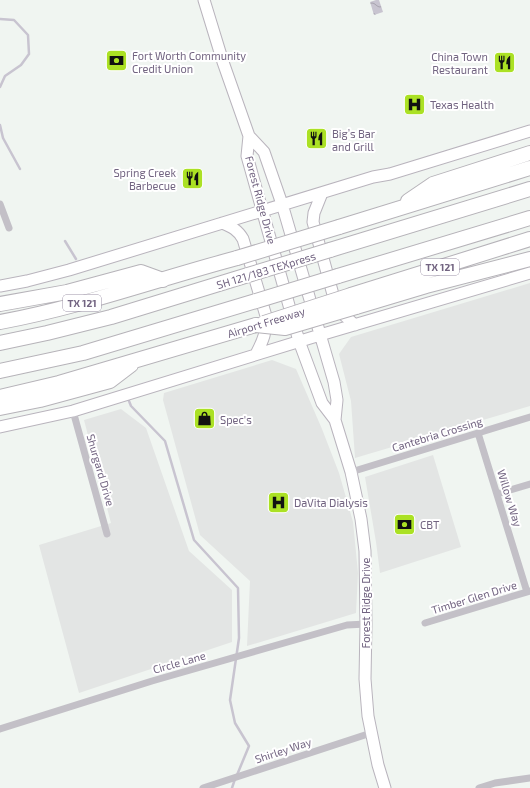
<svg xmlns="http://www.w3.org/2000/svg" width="530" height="788" font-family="'Exo 2',sans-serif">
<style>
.built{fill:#e3e5e4}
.water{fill:url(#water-waves)}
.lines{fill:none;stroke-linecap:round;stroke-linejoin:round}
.stream{stroke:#c8c4d0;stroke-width:2.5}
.secondary-casing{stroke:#b9b4bd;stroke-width:13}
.highway-casing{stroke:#b6b3b9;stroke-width:16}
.street{stroke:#c3c0c7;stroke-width:7}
.secondary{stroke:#fff;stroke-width:11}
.highway{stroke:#fff;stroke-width:14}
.highway-bridge-casing{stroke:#b6b3b9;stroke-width:16;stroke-linecap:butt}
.highway-bridge{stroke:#fff;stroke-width:14}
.labels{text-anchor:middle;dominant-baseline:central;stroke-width:4;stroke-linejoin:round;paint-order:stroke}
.shield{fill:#fff;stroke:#9c92a7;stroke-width:1}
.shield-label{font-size:10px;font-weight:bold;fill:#726481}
.poi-label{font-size:11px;fill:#726481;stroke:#fff;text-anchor:start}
.street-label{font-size:11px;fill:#726481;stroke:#fff}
</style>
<defs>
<pattern id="water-waves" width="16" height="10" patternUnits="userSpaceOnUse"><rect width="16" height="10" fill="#c8c4d0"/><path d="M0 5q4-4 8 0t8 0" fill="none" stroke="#a7a3ae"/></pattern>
</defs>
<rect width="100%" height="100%" fill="#f0f5f1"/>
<path class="built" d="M 530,283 L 530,406 L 355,458 L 351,401 L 339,354 L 351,337 Z
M 272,360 L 296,369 L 322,429 L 339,473 L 353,522 L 358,573 L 356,613 L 247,646 L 250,581 L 200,535 L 163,400 L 164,393 Z
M 121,409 L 146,428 L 189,551 L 232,590 L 232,642 L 79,693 L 39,545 L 111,523 L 84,420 Z
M 433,455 L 461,547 L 380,573 L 376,542 L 365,477 Z"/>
<path class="water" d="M 376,0 L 379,0 L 383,12 L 374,15 L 370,2 Z"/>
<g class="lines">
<path class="stream" d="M 0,19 L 14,20 L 28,35 L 29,54 L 21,65 L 5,76 L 0,87
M 0,125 L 3,138 L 20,169
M 65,241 L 76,259
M 129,401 L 131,406 L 165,441 L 194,540 L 238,588 L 239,638 L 230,700 L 235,723 L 249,746 L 237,775
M 232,788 L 235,779"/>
<defs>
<path id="secondary" d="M 204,0 L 223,62 L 249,136 L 264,152 L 282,204 L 334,382 L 337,400 L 335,420
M 249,136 L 247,156 L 299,341 L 322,403 L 335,420 L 351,472 L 361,519 L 365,551 L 366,624 L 365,679 L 368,716 L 378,765 L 385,788
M 322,193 L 314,213 L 313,222 L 337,309 L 355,325
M 222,223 C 232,227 238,230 243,239 L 266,316 C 267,331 263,341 256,354
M 0,286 L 27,281 L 69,270 L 373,177 L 390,174 L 530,131
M 0,427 L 73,411 L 320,335 L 530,273"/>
<path id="highway" d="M 408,201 L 433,184 L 530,153
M 339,227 L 530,168
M 330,250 L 530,189
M 338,276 L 530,218
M 351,295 L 530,239
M 0,304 L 67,292 L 141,272 L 163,280
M 356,307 L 426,286 L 530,259
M 0,322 C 81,307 158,279 237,258
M 0,343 L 47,333 L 111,317 L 248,275
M 0,371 L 83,353 L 256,301
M 0,397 L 59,383 L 256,325
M 0,408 L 40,400 L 110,381 L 131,365"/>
</defs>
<use href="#secondary" class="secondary-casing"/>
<use href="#highway" class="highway-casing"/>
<path class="street" d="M 0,204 L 9,228
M 73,411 L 107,534
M 478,433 L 527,592
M 351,472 L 530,417
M 497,494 L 530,484
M 425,623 L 530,591
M 0,729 L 152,681 L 347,625 L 366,624
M 203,788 L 371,733
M 479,788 L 495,783 L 530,778"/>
<use href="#secondary" class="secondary"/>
<use href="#highway" class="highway"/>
<defs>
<path id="highway-bridge" d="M 237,258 L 339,227
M 248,275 L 330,250
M 256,301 L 338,276
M 264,323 L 351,295
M 256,325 L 285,328 L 356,307"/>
</defs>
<use href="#highway-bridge" class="highway-bridge-casing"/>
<use href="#highway-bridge" class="highway-bridge"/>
</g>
<defs>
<symbol id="bank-square" viewBox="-11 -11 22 22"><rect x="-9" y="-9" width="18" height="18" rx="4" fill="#abe124" stroke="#fff"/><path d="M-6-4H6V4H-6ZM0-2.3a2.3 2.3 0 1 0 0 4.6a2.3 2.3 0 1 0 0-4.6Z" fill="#111"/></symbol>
<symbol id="restaurant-square" viewBox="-11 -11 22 22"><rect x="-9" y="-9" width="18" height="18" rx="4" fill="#abe124" stroke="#fff"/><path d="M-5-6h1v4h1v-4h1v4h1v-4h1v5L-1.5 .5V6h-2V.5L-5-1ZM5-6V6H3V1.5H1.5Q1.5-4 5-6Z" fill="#111"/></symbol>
<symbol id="hospital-square" viewBox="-11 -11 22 22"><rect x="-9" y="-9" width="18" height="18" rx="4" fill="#abe124" stroke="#fff"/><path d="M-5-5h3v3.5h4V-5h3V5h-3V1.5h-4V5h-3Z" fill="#111"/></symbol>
<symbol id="shop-square" viewBox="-11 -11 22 22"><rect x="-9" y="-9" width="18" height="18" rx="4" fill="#abe124" stroke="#fff"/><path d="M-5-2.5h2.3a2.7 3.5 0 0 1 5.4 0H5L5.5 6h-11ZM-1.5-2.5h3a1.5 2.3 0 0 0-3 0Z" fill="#111"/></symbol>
</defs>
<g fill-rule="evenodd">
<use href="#bank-square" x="104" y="48" width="25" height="25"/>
<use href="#restaurant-square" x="492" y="50" width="25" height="25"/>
<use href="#hospital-square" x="402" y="92" width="25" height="25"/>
<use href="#restaurant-square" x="304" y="126" width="25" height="25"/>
<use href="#restaurant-square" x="180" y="166" width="25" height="25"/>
<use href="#shop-square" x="192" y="406" width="25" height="25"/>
<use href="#hospital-square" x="266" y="490" width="25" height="25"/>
<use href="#bank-square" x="392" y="512" width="25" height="25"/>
</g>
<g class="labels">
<g class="shield">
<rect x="421" y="259" width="38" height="16" rx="3"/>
<rect x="63" y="295" width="38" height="16" rx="3"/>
</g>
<g class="shield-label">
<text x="440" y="267">TX 121</text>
<text x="82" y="303">TX 121</text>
</g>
<g class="poi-label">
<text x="132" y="55">Fort Worth Community<tspan x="132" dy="13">Credit Union</tspan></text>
<text x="488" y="56" text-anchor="end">China Town<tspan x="488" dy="13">Restaurant</tspan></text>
<text x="430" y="104">Texas Health</text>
<text x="332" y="133">Big’s Bar<tspan x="332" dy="13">and Grill</tspan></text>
<text x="176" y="172" text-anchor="end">Spring Creek<tspan x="176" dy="13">Barbecue</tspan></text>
<text x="220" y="419">Spec's</text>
<text x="294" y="502">DaVita Dialysis</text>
<text x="420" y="524">CBT</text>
</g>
<g class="street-label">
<text transform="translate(261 200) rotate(75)">Forest Ridge Drive</text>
<text transform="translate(266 270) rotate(-17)">SH 121/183 TEXpress</text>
<text transform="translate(266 322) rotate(-17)">Airport Freeway</text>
<text transform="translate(437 434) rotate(-17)">Cantebria Crossing</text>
<text transform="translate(101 470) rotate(74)">Shurgard Drive</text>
<text transform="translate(510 498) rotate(73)">Willow Way</text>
<text transform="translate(474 597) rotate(-17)">Timber Glen Drive</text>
<text transform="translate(365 603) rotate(-90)">Forest Ridge Drive</text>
<text transform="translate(179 662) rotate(-16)">Circle Lane</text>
<text transform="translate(283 750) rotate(-18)">Shirley Way</text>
</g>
</g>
</svg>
